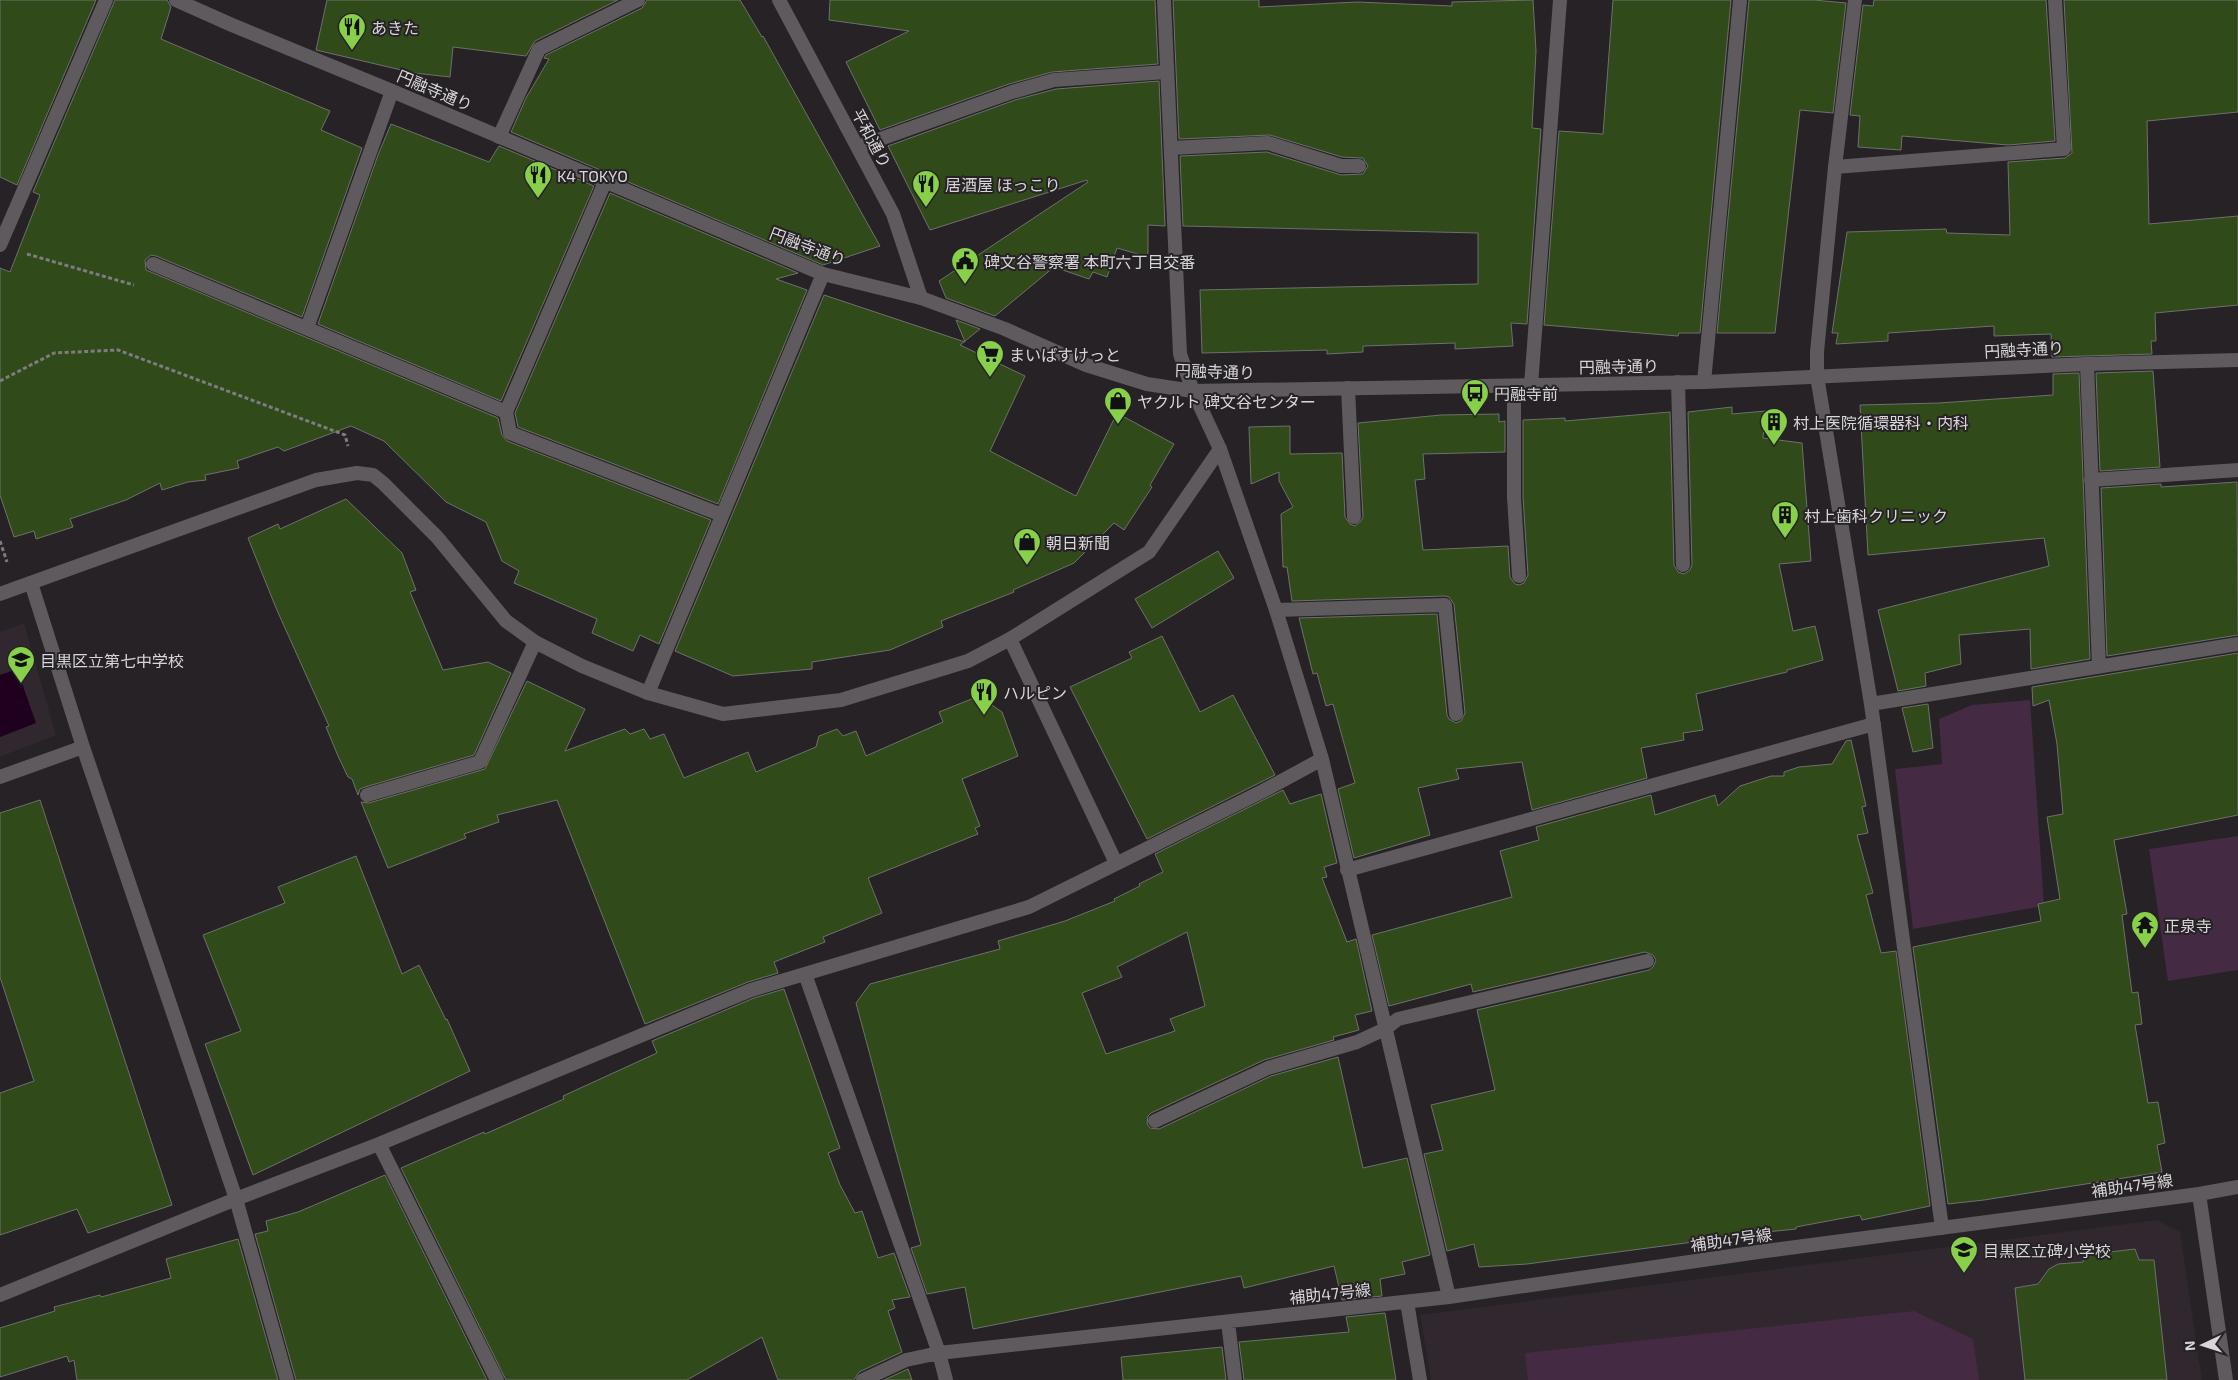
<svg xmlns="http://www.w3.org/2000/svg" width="2238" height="1380" font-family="'Exo 2','Noto Sans JP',sans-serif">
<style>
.built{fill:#30272f}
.green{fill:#442a42}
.water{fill:#1f001e}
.building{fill:#304a1a;stroke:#6e716c;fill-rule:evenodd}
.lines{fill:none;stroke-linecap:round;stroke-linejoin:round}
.path{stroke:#7f7c7f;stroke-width:3;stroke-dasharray:4 2.5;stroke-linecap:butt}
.service{stroke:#5e5a5d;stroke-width:14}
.minor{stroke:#5e5a5d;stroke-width:14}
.tertiary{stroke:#5e5a5d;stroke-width:14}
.labels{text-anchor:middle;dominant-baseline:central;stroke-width:4;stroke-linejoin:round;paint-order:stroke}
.poi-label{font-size:16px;fill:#d8d6d8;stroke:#262225;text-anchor:start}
.street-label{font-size:16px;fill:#d8d6d8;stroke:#262225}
</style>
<rect width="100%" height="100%" fill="#262225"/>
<path class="built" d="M 24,623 L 56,735 L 0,757 L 0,632 Z
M 2157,1220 L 2180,1232 L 2202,1380 L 1431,1380 L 1420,1315 Z"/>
<path class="green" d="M 2030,700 L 2044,906 L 1913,929 L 1895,769 L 1942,764 L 1939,719 L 1972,705 Z
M 2238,836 L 2238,970 L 2168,981 L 2149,849 Z
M 1914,1311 L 1973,1339 L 1979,1380 L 1528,1380 L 1525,1353 Z"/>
<path class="water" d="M 17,669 L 36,723 L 0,737 L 0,675 Z"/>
<path class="building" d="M 0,0 L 96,0 L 17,185 L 0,177 Z
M 115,0 L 167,0 L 171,7 L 161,39 L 330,111 L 321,130 L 362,148 L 302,317 L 156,256 L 151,255 L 145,260 L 146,270 L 498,418 L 502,435 L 507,441 L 711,520 L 659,644 L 640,635 L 633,651 L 592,633 L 597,619 L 514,583 L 519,571 L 502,561 L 486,522 L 446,502 L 384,441 L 351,426 L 284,451 L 278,447 L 237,461 L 239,468 L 205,475 L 206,480 L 188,482 L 162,490 L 160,483 L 126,500 L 70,519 L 73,527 L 36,539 L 34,531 L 14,537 L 0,495 L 0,268 L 10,272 L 40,195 L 33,192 Z
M 327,0 L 618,0 L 535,41 L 526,56 L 453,47 L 450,77 L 414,73 L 316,50 Z
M 647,0 L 740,0 L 762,37 L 763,36 L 880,246 L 823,265 L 511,132 L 526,98 L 549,59 L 544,58 L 546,55 L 642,8 Z
M 830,0 L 1155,0 L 1158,64 L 1052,72 L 1009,84 L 880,130 L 846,62 L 909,31 L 829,20 Z
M 1173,0 L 1259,0 L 1259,7 L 1357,2 L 1452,6 L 1452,2 L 1533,0 L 1536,51 L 1532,128 L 1541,129 L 1527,324 L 1511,323 L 1513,346 L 1455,349 L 1455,343 L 1363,346 L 1363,352 L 1327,354 L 1327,350 L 1202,353 L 1200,290 L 1478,284 L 1478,233 L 1183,226 L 1180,156 L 1267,152 L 1341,175 L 1363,174 L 1368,166 L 1363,158 L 1342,157 L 1270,135 L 1179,139 Z
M 1613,0 L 1731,0 L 1700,333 L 1679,333 L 1678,336 L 1544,325 L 1559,131 L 1603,134 Z
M 1749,0 L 1814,0 L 1846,3 L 1833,113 L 1800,110 L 1775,333 L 1717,333 Z
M 1874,0 L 2046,0 L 2055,141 L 2008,145 L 1902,136 L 1901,150 L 1858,147 L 1860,116 L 1850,115 L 1863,5 L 1873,6 Z
M 2064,0 L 2238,0 L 2238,112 L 2147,121 L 2149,224 L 2238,216 L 2238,305 L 2155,313 L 2156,341 L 2151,341 L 2152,354 L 2052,357 L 2051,334 L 1994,336 L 1994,326 L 1888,333 L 1888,341 L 1836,344 L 1838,333 L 1832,333 L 1847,232 L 1946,229 L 1947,233 L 2010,235 L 2008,162 L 2065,158 L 2072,153 Z
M 1159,81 L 1165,226 L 1148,225 L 1148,257 L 1117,248 L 1107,277 L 1093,272 L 1089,279 L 1054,267 L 995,316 L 946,298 L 939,281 L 1088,182 L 1087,180 L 930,230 L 888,146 L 1015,100 L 1056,89 Z
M 391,124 L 489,162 L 499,146 L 594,186 L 501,401 L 318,324 L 378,155 Z
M 610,193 L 798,273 L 776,279 L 807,290 L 718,504 L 518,427 L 515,413 Z
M 824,295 L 965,342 L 956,320 L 980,329 L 960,345 L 1025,376 L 990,451 L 1076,496 L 1117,413 L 1174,444 L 1150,485 L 1152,487 L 1124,530 L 1114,523 L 1074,563 L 1013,590 L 1014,592 L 941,621 L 943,627 L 890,650 L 812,662 L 812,669 L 733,676 L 675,651 Z
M 2153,371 L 2160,467 L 2100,471 L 2096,373 Z
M 2079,373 L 2090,659 L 2031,669 L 2030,629 L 1959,635 L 1961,664 L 1925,673 L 1926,686 L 1898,691 L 1878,610 L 2049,566 L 2044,538 L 1868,555 L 1860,405 L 1939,403 L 2053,395 L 2053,374 Z
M 1732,407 L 1732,414 L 1766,411 L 1763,438 L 1802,443 L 1811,561 L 1779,564 L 1793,631 L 1815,626 L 1823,660 L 1787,670 L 1787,672 L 1696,694 L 1703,730 L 1683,733 L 1684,740 L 1641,748 L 1647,778 L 1532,810 L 1522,762 L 1456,769 L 1459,779 L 1418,788 L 1430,835 L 1354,858 L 1338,789 L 1355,783 L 1333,704 L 1326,706 L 1317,673 L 1313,674 L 1299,618 L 1437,614 L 1447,715 L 1449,719 L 1456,723 L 1461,721 L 1465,713 L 1454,604 L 1449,597 L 1445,596 L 1292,601 L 1287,567 L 1283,567 L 1281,514 L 1293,507 L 1279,481 L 1279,472 L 1251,484 L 1249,427 L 1290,426 L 1290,454 L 1342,453 L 1345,517 L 1350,524 L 1355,526 L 1361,521 L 1363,517 L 1358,423 L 1441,415 L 1499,414 L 1499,422 L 1505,421 L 1505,452 L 1423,454 L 1425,479 L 1415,480 L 1423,550 L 1508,546 L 1510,577 L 1515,584 L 1519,585 L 1524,583 L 1528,575 L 1523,497 L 1523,420 L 1565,418 L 1565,421 L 1670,412 L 1674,565 L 1678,572 L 1684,574 L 1690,570 L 1692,565 L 1688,412 Z
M 2237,482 L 2238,635 L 2107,656 L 2101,488 L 2161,484 L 2161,487 Z
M 346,499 L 402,553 L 416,590 L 410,592 L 443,670 L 488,662 L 511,673 L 474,755 L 365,787 L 360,789 L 358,795 L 352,779 L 348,777 L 338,756 L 326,727 L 329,726 L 276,608 L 248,538 L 278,524 L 280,529 Z
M 1218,551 L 1234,578 L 1152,628 L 1135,599 Z
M 1162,636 L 1200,712 L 1233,695 L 1275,775 L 1147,839 L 1070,687 L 1132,658 L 1129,652 Z
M 2238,653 L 2238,815 L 2114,840 L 2127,914 L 2122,915 L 2132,993 L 2138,992 L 2142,1024 L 2135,1025 L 2148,1103 L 2158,1102 L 2165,1143 L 2157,1145 L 2162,1172 L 1984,1200 L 1948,1204 L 1913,947 L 2041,921 L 2038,904 L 2060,899 L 2047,817 L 2063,814 L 2057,744 L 2049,700 L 2033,706 L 2032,687 Z
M 527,681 L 585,709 L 565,751 L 625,729 L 630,734 L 644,729 L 650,739 L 664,734 L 684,778 L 748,752 L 756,772 L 816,747 L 819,736 L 837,729 L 843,736 L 856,731 L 866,756 L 943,722 L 939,712 L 979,696 L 1002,712 L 1018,756 L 962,779 L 980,826 L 975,828 L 978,834 L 868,878 L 882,913 L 823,937 L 825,942 L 774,962 L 778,973 L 748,982 L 645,1024 L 557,800 L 497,815 L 499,822 L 464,834 L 466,838 L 388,868 L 361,802 L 369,803 L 485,769 Z
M 1928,704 L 1933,748 L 1913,752 L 1902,708 Z
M 1851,740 L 1866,806 L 1862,807 L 1868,833 L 1857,835 L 1873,893 L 1866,895 L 1881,953 L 1896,951 L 1930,1206 L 1862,1220 L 1860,1215 L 1796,1227 L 1796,1229 L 1747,1234 L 1717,1241 L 1716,1239 L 1527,1264 L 1479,1267 L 1474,1244 L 1447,1251 L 1424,1154 L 1443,1150 L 1431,1105 L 1495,1090 L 1477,1010 L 1649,970 L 1653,967 L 1656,960 L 1653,955 L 1645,952 L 1473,992 L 1471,984 L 1389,1006 L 1372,935 L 1512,897 L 1500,851 L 1539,840 L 1536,827 L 1651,795 L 1655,815 L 1715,795 L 1718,806 L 1740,786 L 1771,776 L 1784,776 L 1784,772 L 1799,767 L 1832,764 L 1846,741 Z
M 1283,790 L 1290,804 L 1321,794 L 1337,863 L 1324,867 L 1327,877 L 1322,878 L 1347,942 L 1356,939 L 1372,1011 L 1355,1015 L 1359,1030 L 1333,1037 L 1334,1040 L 1264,1060 L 1151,1113 L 1148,1116 L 1147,1124 L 1150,1128 L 1159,1129 L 1271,1076 L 1338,1057 L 1363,1168 L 1407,1158 L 1430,1255 L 1402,1262 L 1405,1274 L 1380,1279 L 1382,1296 L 1342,1300 L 1334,1266 L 1244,1288 L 1241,1276 L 973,1329 L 965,1287 L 927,1294 L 911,1248 L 921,1245 L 856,1003 L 870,984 L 1000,949 L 998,941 L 1065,921 L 1115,901 L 1114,899 L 1140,886 L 1139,884 L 1163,872 L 1155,854 ZM 1187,932 L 1205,1006 L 1170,1019 L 1175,1031 L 1106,1054 L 1082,993 L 1122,977 L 1117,967 Z
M 40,800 L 172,1205 L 88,1233 L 77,1209 L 0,1235 L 0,1093 L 34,1081 L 0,977 L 0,813 Z
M 356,856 L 402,974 L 419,965 L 446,1020 L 447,1019 L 470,1071 L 253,1175 L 205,1044 L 241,1031 L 203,935 L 285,903 L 278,887 Z
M 784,989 L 840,1148 L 828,1153 L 840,1185 L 855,1213 L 862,1211 L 878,1258 L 894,1253 L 910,1297 L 892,1300 L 895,1308 L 888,1311 L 902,1352 L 859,1372 L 854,1380 L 778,1380 L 762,1337 L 687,1380 L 506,1380 L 401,1168 L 484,1132 L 485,1134 L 564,1099 L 563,1096 L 657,1053 L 652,1041 L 754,998 Z
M 385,1175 L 487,1380 L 296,1380 L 255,1234 L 268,1231 L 266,1221 L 298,1212 Z
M 238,1239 L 278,1380 L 77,1380 L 74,1360 L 69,1362 L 67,1356 L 0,1377 L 0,1328 L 55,1311 L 54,1307 L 100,1295 L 101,1297 L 171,1278 L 166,1259 Z
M 2135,1249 L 2139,1260 L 2154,1260 L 2167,1380 L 2025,1380 L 2015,1288 L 2038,1284 L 2049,1269 L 2058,1264 L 2083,1262 L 2084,1255 Z
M 1385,1313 L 1396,1380 L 1244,1380 L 1239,1342 L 1349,1332 L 1346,1317 Z
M 1222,1347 L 1226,1380 L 1123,1380 L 1121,1357 Z
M 908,1369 L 912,1380 L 884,1380 Z"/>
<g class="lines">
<path class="path" d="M 27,254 L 134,285
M 0,381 L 54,353 L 118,350 L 345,435 L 348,446
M 0,541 L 7,562"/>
<path class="service" d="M 499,137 L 539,49 L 638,0
M 858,147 L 1012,92 L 1054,80 L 1166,72
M 1171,148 L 1268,143 L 1341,166 L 1359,166
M 1835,167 L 2064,149 L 2055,0
M 0,245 L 106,0
M 153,264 L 506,412 L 510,433 L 722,515
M 307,328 L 392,91
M 2087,364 L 2099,666
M 1678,382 L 1683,565
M 1704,382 L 1740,0
M 1514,386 L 1514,497 L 1519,576
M 1348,388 L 1354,517
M 506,412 L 605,182
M 2091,480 L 2238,470
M 1276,610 L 1445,605 L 1456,714
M 648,693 L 823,274
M 367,795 L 480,762 L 535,642
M 1155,1121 L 1268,1068 L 1357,1042 L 1385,1029 L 1398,1019 L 1647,961"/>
<path class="minor" d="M 779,0 L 893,214 L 921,298
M 1164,0 L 1180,354 L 1193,391 L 1220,449 L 1276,610 L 1322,759 L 1449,1297
M 1855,0 L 1835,167 L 1817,352 L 1817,376 L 1871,704 L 1942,1228
M 1531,385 L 1560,0
M 31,583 L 83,747 L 236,1199 L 287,1380
M 1010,639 L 1116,863
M 1871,704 L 2238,644
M 0,777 L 83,747
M 1347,870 L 1874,724
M 805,974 L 939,1353 L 946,1380
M 379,1144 L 497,1380
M 2199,1194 L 2226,1380
M 0,1295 L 236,1199 L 379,1144 L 751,990 L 1029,907 L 1263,791 L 1322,759
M 1407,1302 L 1420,1380
M 1228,1322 L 1235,1380
M 863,1380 L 906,1360 L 939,1353 L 1449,1297 L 1758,1252 L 2199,1194 L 2238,1187"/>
<path class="tertiary" d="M 176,0 L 232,25 L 392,91 L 823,274 L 921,298 L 1005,329 L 1086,365 L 1147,384 L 1193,391 L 1704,382 L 2087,364 L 2238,360
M 0,594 L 316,480 L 357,473 L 373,475 L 383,483 L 437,537 L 506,621 L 535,642 L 582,666 L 648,693 L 723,714 L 841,700 L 968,661 L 1010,639 L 1149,552 L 1220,449"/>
</g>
<defs>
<symbol id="restaurant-pin" viewBox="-11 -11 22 30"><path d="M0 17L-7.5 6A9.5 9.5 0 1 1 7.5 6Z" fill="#88cf4a" stroke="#262225"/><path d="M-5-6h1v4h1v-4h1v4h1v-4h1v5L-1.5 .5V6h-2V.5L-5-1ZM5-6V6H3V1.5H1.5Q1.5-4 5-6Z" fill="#111"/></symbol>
<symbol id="civic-pin" viewBox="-11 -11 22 30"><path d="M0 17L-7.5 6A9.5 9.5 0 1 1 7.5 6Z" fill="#88cf4a" stroke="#262225"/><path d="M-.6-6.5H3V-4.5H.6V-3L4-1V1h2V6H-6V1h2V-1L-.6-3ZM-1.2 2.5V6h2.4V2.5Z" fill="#111"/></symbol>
<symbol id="supermarket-pin" viewBox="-11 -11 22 30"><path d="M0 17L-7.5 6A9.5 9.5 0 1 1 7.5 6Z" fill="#88cf4a" stroke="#262225"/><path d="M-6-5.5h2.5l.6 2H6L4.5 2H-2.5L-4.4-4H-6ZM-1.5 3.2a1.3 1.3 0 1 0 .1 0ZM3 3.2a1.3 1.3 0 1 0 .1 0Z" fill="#111"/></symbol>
<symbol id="bus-pin" viewBox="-11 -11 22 30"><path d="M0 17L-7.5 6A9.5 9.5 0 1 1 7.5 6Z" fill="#88cf4a" stroke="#262225"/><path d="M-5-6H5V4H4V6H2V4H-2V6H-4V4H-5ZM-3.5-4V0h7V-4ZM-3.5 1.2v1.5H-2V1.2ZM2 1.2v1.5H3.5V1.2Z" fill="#111"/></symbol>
<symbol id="shop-pin" viewBox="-11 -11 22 30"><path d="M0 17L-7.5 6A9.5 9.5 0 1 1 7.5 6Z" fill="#88cf4a" stroke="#262225"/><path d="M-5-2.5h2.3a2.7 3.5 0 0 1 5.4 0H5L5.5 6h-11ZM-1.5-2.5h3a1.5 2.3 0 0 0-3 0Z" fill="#111"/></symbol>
<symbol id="building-pin" viewBox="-11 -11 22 30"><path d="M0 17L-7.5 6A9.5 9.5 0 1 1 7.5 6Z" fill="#88cf4a" stroke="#262225"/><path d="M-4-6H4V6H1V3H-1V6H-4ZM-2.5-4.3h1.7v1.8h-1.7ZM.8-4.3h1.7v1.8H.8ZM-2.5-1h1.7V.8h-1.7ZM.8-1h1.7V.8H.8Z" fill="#111"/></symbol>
<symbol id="school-pin" viewBox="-11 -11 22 30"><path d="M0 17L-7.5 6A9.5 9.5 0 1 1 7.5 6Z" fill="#88cf4a" stroke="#262225"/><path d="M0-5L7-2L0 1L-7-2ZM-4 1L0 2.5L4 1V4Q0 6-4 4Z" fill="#111"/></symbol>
<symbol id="temple-pin" viewBox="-11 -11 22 30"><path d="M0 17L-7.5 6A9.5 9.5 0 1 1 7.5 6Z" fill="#88cf4a" stroke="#262225"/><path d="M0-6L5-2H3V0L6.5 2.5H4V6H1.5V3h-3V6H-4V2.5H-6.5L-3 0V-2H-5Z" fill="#111"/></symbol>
</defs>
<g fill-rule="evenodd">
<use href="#restaurant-pin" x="336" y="11" width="32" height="43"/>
<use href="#restaurant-pin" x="522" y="159" width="32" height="43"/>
<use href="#restaurant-pin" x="910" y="168" width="32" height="43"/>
<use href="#civic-pin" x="949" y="245" width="32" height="43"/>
<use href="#supermarket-pin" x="974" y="338" width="32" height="43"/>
<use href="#bus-pin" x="1459" y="377" width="32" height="43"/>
<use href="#shop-pin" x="1102" y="385" width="32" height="43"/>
<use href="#building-pin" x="1758" y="406" width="32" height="43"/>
<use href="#building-pin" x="1769" y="499" width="32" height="43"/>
<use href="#shop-pin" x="1011" y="526" width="32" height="43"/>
<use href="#school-pin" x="5" y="644" width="32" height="43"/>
<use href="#restaurant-pin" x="968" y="676" width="32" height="43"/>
<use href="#temple-pin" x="2129" y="909" width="32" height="43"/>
<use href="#school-pin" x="1948" y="1234" width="32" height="43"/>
</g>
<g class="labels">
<g class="poi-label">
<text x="371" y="27">あきた</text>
<text x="557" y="175">K4 TOKYO</text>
<text x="945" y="184">居酒屋 ほっこり</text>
<text x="984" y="261">碑文谷警察署 本町六丁目交番</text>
<text x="1009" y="354">まいばすけっと</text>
<text x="1494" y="393">円融寺前</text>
<text x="1137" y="401">ヤクルト 碑文谷センター</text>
<text x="1793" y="422">村上医院循環器科・内科</text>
<text x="1804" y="515">村上歯科クリニック</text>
<text x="1046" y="542">朝日新聞</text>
<text x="40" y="660">目黒区立第七中学校</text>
<text x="1003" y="692">ハルピン</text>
<text x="2164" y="925">正泉寺</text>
<text x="1983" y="1250">目黒区立碑小学校</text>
</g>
<g class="street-label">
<text transform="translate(435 90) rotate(23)">円融寺通り</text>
<text transform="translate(872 138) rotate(62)">平和通り</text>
<text transform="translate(808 246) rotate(21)">円融寺通り</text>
<text transform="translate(2024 349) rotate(-3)">円融寺通り</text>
<text transform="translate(1619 366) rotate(-1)">円融寺通り</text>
<text transform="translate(1215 371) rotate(2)">円融寺通り</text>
<text transform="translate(2132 1185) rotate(-8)">補助47号線</text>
<text transform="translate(1731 1239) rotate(-8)">補助47号線</text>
<text transform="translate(1330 1293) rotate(-6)">補助47号線</text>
</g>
</g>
<g transform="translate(2203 1345) rotate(266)" stroke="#262225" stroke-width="4" paint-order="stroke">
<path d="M0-4L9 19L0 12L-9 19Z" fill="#d8d6d8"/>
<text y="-8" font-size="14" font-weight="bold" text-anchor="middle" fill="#d8d6d8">N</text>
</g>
</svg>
